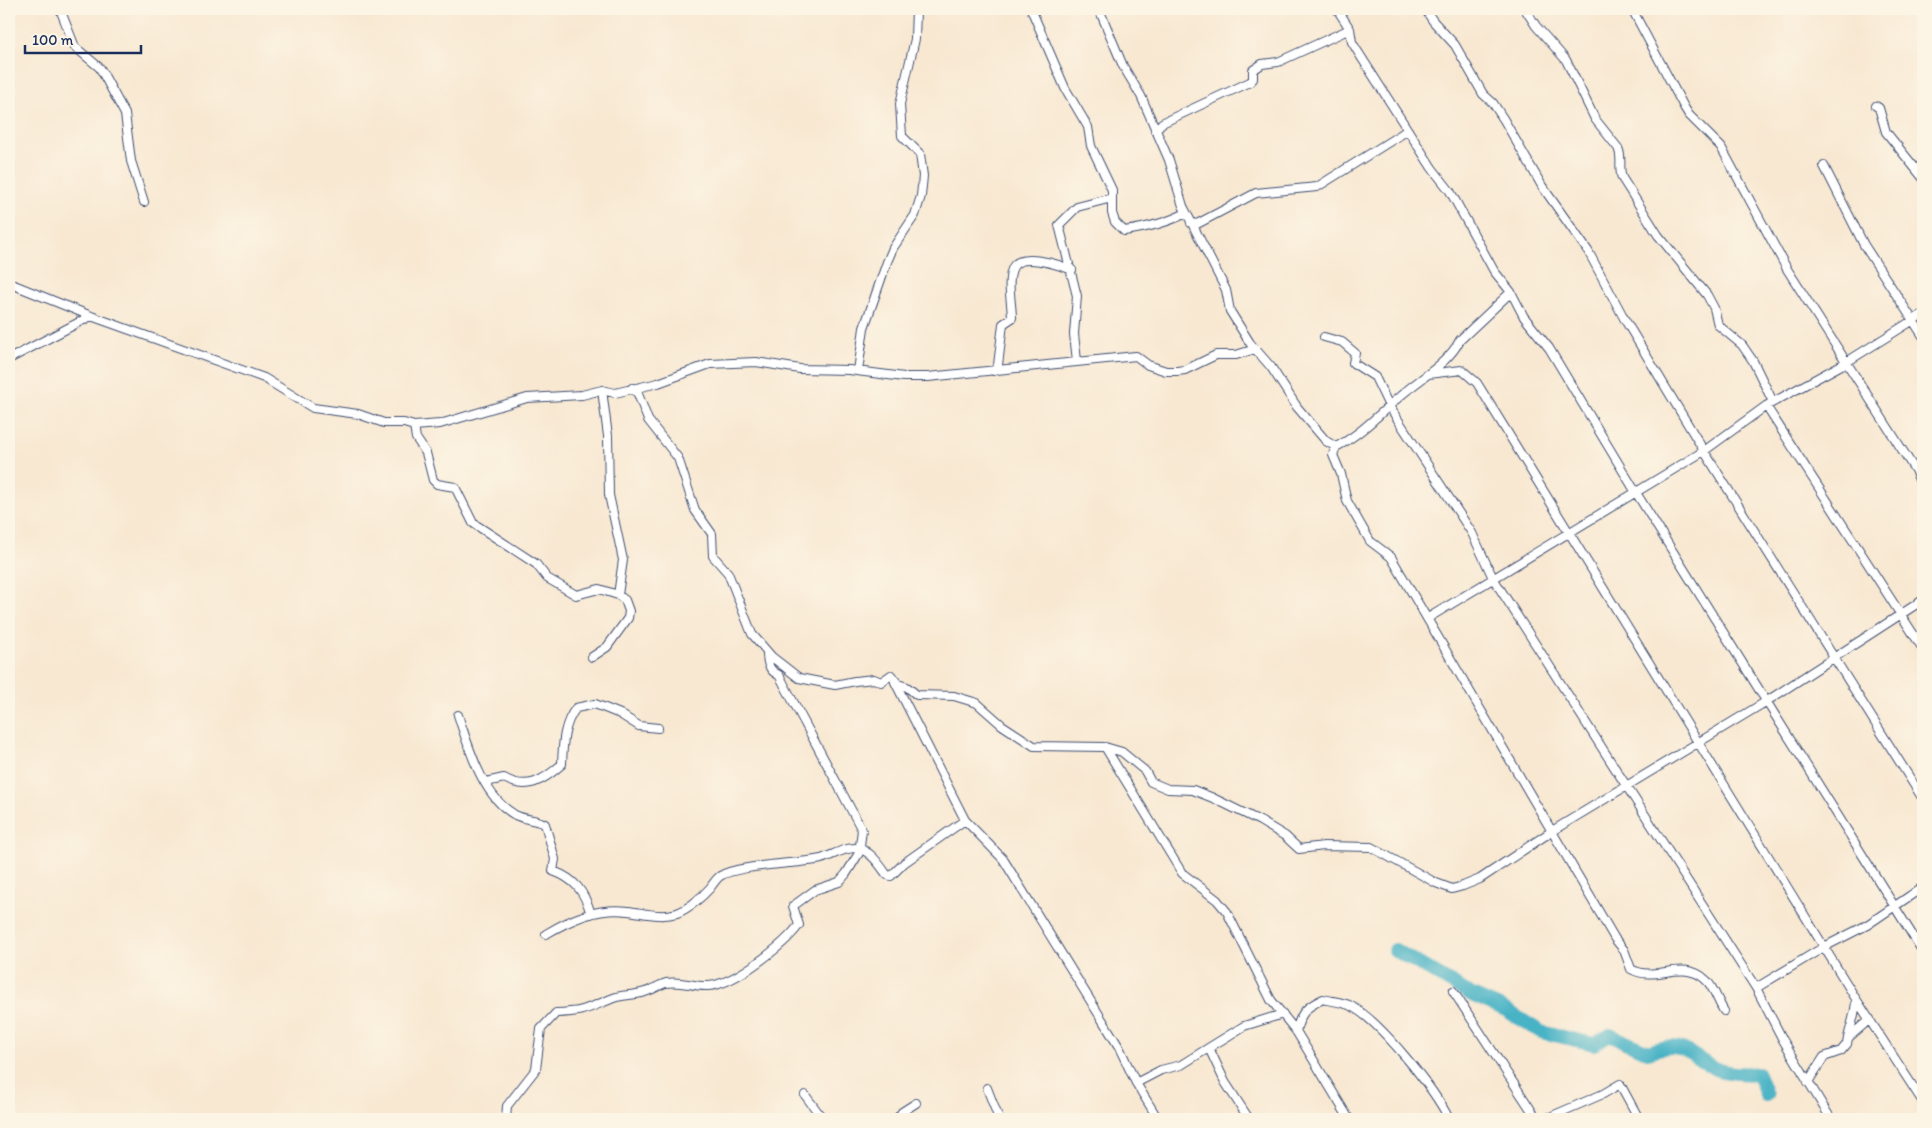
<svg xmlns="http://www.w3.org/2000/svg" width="1932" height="1128" font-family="Itim,sans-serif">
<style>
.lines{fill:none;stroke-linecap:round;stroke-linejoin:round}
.river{stroke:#48b3c6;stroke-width:14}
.street-casing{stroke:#3c4b6f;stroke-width:10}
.street{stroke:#fff;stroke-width:8}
</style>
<rect width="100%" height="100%" fill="#fcf5e5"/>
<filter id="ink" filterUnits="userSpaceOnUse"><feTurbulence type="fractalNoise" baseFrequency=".02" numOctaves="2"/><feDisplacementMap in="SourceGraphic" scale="10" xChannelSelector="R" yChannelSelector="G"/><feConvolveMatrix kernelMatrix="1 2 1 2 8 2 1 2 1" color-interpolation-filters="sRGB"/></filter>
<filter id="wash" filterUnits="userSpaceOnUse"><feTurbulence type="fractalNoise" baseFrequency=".0096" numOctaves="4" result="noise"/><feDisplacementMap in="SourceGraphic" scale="20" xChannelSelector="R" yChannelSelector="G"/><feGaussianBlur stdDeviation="1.12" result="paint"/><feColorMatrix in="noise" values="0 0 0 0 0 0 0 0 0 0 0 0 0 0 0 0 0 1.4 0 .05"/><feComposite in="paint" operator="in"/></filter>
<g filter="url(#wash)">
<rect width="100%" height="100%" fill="#f8e8d2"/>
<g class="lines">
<path class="river" d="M 1395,950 L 1472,995 L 1506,1010 L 1541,1032 L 1594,1044 L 1610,1035 L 1648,1052 C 1688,1038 1687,1057 1719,1070 C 1730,1074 1746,1073 1758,1074 L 1766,1095"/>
</g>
</g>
<g filter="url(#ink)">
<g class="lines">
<defs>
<path id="street" d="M 60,9 L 75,47 L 100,68 L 125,114 L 131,161 L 144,202
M 1031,9 L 1065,88 L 1088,127 L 1091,146 L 1112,190 L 1112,213 L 1115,222 L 1124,231 C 1145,228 1167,223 1186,213
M 1099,9 L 1123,66 L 1141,96 L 1169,160 L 1183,206 L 1226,290 L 1230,311 L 1250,343 L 1271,367 L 1297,407 L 1326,441 L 1336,447
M 1337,9 L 1350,29 L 1352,42 L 1358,52 L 1432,168 L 1450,191 L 1494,271 L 1511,292 L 1524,317 L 1549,348 L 1635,491 L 1923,952
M 1425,9 L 1433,21 L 1455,45 L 1483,94 L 1493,103 L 1504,120 L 1542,186 L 1588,251 L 1625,320 L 1704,451 L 1923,799
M 1525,9 L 1536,26 L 1566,60 L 1595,119 L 1618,148 C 1623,158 1618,168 1622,178 L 1658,235 L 1707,295 L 1714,308 L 1718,325 L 1742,345 L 1753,361 L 1773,402
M 1632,9 L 1684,107 L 1689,115 L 1721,147 L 1787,269 L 1915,470 L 1923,489
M 1876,106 L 1879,108 L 1886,132 L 1923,178
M 1155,130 L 1162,123 L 1250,82 L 1253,79 L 1253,70 L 1262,64 L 1278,62 L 1350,29
M 1824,166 L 1864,245 L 1923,336
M 1191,223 L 1197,224 L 1256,193 L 1317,187 L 1408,130
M 9,283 L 91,316 L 264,378 L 313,408 L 358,414 L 384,423 L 404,423 L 414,426 L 440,424 L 527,398 L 582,395 L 602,390 L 615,393 L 658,383 L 710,364 L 756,362 L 800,369 L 849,370 L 904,377 L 928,377 L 1136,356 L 1148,365 L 1166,371 L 1177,371 L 1185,370 L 1216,355 L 1236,355 L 1255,349
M 1511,292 L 1460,340 C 1449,362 1424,376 1405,392 C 1382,411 1363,433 1336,447 L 1333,455 L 1341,474 L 1347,501 L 1370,541 L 1391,557 L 1615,939 L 1624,950 L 1631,969 C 1655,983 1684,958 1706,980 C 1714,987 1718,1002 1724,1011
M 1324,337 L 1342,342 L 1355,353 L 1353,363 L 1375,377 L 1389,406 L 1472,533 L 1493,578 L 1756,988 L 1783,1040 L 1831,1119
M 9,359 L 91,316
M 1077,361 L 1074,334 L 1077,296 L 1059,225 L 1077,207 L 1112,198
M 858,371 L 864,328 L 887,262 L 893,248 L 915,215 L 921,196 L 923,176 L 920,154 L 902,136 L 900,104 L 915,39 L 916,9
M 994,371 L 998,365 L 1003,324 L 1012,318 C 1012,304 1006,280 1013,267 C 1021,252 1060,265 1072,270
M 1428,374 L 1462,370 L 1477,383 L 1856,999 L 1923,1102
M 632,388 L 638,394 L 648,420 L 678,458 L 695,510 L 712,534 L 713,556 L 728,573 L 752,634 L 772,657 L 799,678 L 835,685 L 855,681 L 874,679 L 881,682 L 891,675
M 602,390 L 608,436 L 609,495 L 623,560 L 618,595
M 1766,406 L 1923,649
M 414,426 L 416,438 L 426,453 L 433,480 L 437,484 L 455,487 L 473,523 L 536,564 L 547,578 L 576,595 L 599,589 L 618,595 L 625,600 L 629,611 L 628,618 L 607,647 L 592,657
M 1428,618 L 1704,451 L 1766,406 L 1845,363 L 1923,314
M 891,675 L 898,684 L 907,687 L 917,695 L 954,696 L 977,703 L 1002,725 L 1034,746 L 1105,747 L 1122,752 L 1145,771 L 1151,782 L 1168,789 L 1193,790 L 1213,798 L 1260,821 L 1285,836 L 1299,849 L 1324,846 L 1371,847 L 1436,883 L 1452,889 L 1463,886 L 1480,879 L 1552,831 L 1767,701 L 1923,600
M 895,682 L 965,820 L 1003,859 L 1119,1047 L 1136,1083 L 1158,1119
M 458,715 C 469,748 482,796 515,815 C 525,820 535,819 545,824 L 555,859 L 553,871 C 575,879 584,891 591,914
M 1105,747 L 1182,873 L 1217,900 L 1227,912 L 1271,1000 L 1296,1031 L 1349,1119
M 486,782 L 504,778 C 527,791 543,781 562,764 C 563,744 563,725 576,708 L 595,704 L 620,714 L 639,726 L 658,728
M 546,934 C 571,919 598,907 628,911 C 645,913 660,918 677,913 C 688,909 702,897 710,888 C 713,884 716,879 720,876 C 737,865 797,864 821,859 C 832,856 844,847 857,848 C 870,850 880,865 887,875 L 891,876 L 904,863 L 965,820
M 1756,988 L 1824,947 L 1867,925 L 1923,887
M 1453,991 L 1537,1119
M 1296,1031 C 1301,1012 1306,1007 1323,999 C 1331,1001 1341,1002 1349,1005 C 1378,1018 1435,1090 1449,1119
M 1848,1038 C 1851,1024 1856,1013 1856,999
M 1209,1048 L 1225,1082 L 1249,1119
M 1808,1082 L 1824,1057 L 1841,1051 L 1847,1044 L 1848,1038 L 1870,1019
M 1136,1083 L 1161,1070 L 1181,1065 L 1244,1026 L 1283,1014
M 987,1088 L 999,1119
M 805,1095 L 820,1115 L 821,1119
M 506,1119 L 507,1106 L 536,1069 L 541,1029 L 556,1013 C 584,1012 586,1009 611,999 C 621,994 634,996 645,992 C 652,990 659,985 666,983 C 681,980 693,987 708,986 C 734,985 784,945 799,925 L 793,906 L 815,890 L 839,882 L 846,874 L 859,853 L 862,830 L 779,675 C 769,671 767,663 767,652
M 897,1119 L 902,1112 L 916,1103
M 1545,1119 L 1603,1094 L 1620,1084 L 1639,1119"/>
</defs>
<use href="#street" class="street-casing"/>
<use href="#street" class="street"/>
</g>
</g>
<rect width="1932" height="1128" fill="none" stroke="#fcf5e5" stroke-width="30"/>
<path d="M25 45v8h116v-8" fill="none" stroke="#1b2f5e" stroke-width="2.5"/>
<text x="32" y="45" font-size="15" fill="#1b2f5e" stroke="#fcf5e5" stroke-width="4" paint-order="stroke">100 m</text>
</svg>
